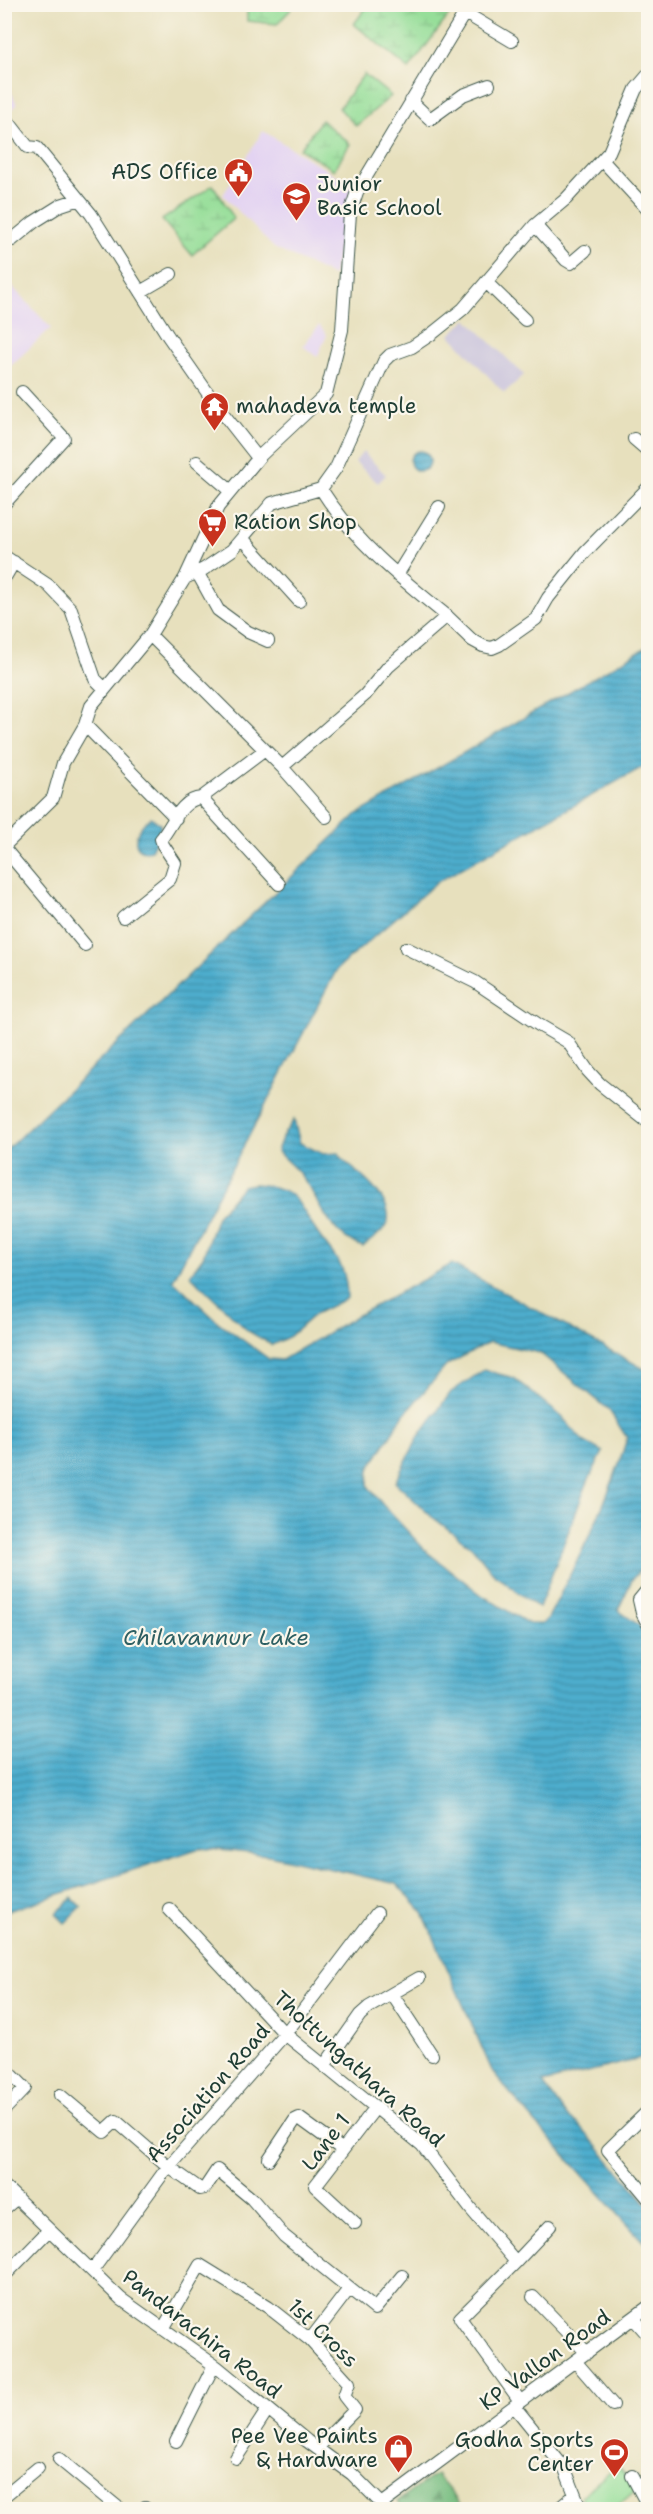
<svg xmlns="http://www.w3.org/2000/svg" width="653" height="2514" font-family="'Shantell Sans',sans-serif">
<style>
.built{fill:#e3d3f2}
.industrial{fill:#c6c0da}
.forest{fill:url(#forest-firs);stroke:#4c7d5a;stroke-width:1.5}
.wetland{fill:url(#wetland-marsh);stroke:#5a8e66;stroke-width:1.5}
.pitch{fill:#96de99;stroke:#5a8e66;stroke-width:1.5}
.water{fill:url(#water-rules);stroke:#367580;stroke-width:1.5;fill-rule:evenodd}
.lines{fill:none;stroke-linecap:round;stroke-linejoin:round}
.minor-casing{stroke:#3d5549;stroke-width:14}
.minor{stroke:#fff;stroke-width:12}
.labels{text-anchor:middle;dominant-baseline:central;stroke-width:4.5;stroke-linejoin:round;paint-order:stroke}
.poi-label{font-size:21px;fill:#1f3d34;stroke:#fbf7ec;text-anchor:end}
.street-label{font-size:21px;fill:#1f3d34;stroke:#fbf7ec}
.water-label{font-size:22px;font-style:italic;fill:#2d5f62;stroke:#fbf7ec}
</style>
<defs>
<pattern id="forest-firs" width="22" height="20" patternUnits="userSpaceOnUse" patternTransform="scale(1.5)"><rect width="22" height="20" fill="#78bd81"/><path d="M5 1l3.5 6h-7zM16 11l3.5 6h-7z" fill="#629b6a"/></pattern>
<pattern id="wetland-marsh" width="20" height="14" patternUnits="userSpaceOnUse" patternTransform="scale(1.5)"><rect width="20" height="14" fill="#96de99"/><path d="M1 5h8M5 5V1M11 12h8M15 12V8" fill="none" stroke="#81bf84"/></pattern>
<pattern id="water-rules" width="6" height="5" patternUnits="userSpaceOnUse" patternTransform="scale(1.5)"><rect width="6" height="5" fill="#4eadcd"/><path d="M0 2.5h6" fill="none" stroke="#408ea7"/></pattern>
</defs>
<rect width="100%" height="100%" fill="#fbf7ec"/>
<filter id="ink" filterUnits="userSpaceOnUse"><feTurbulence type="fractalNoise" baseFrequency=".0167" numOctaves="2"/><feDisplacementMap in="SourceGraphic" scale="12" xChannelSelector="R" yChannelSelector="G"/><feConvolveMatrix kernelMatrix="1 2 1 2 8 2 1 2 1" color-interpolation-filters="sRGB"/></filter>
<filter id="wash" filterUnits="userSpaceOnUse"><feTurbulence type="fractalNoise" baseFrequency=".008" numOctaves="4" result="noise"/><feDisplacementMap in="SourceGraphic" scale="24" xChannelSelector="R" yChannelSelector="G"/><feGaussianBlur stdDeviation="1.35" result="paint"/><feColorMatrix in="noise" values="0 0 0 0 0 0 0 0 0 0 0 0 0 0 0 0 0 1.4 0 .05"/><feComposite in="paint" operator="in"/></filter>
<g filter="url(#wash)">
<rect width="100%" height="100%" fill="#e7e0bd"/>
<path class="built" d="M 4,76 L 17,105 L 5,115 L 4,115 Z
M 263,131 L 351,185 L 333,276 L 274,248 L 223,195 Z
M 5,279 L 51,328 L 5,371 Z
M 319,325 L 327,335 L 317,357 L 303,346 Z"/>
<path class="industrial" d="M 467,319 L 524,375 L 504,393 L 450,335 Z
M 363,452 L 386,475 L 378,483 L 355,462 Z"/>
<path class="forest" d="M 436,2474 L 464,2509 L 404,2509 L 398,2501 Z"/>
<path class="wetland" d="M 247,5 L 247,4 L 295,5 L 277,24 L 247,21 Z
M 368,5 L 436,5 L 449,15 L 409,69 L 354,24 Z
M 364,74 L 391,96 L 356,126 L 339,108 Z
M 321,120 L 350,144 L 334,170 L 300,149 Z
M 213,185 L 234,218 L 192,255 L 162,220 Z"/>
<path class="pitch" d="M 617,2465 L 637,2489 L 614,2509 L 587,2509 L 581,2497 Z"/>
<path class="water" d="M410 461a10 10 0 1 1 20 0a10 10 0 1 1-20 0Z
M 648,646 L 648,764 L 437,882 L 337,969 L 173,1280 L 218,1322 L 269,1359 L 282,1360 L 358,1315 L 452,1264 L 648,1371 L 648,1559 L 632,1580 L 618,1610 L 648,1632 L 648,2054 L 635,2060 L 543,2083 L 567,2117 L 578,2124 L 648,2205 L 648,2247 L 534,2121 L 493,2073 L 423,1913 L 397,1884 L 269,1855 L 200,1848 L 5,1912 L 5,1151 L 356,815 ZM 489,1342 L 540,1353 L 609,1410 L 627,1438 C 609,1501 578,1560 548,1618 L 542,1624 L 529,1624 L 483,1596 L 427,1552 L 383,1505 L 368,1486 L 369,1469 L 402,1417 L 447,1365 Z
M 151,817 L 160,824 L 161,831 L 151,850 L 146,852 C 126,846 140,825 151,817 Z
M 294,1120 L 300,1143 L 323,1154 L 339,1153 L 343,1160 C 358,1173 396,1201 387,1224 C 383,1233 370,1240 363,1247 C 324,1232 323,1203 300,1174 C 293,1166 284,1159 277,1151 L 283,1135 Z
M 254,1184 C 266,1185 280,1187 290,1194 C 301,1202 306,1217 314,1228 C 331,1256 347,1260 347,1298 L 315,1314 L 290,1336 L 272,1345 L 248,1331 L 190,1275 L 203,1257 L 217,1216 L 243,1186 Z
M 484,1370 L 514,1378 L 562,1417 L 583,1441 L 603,1452 L 588,1481 L 539,1608 L 493,1573 L 474,1549 L 431,1516 L 395,1482 L 419,1436 L 451,1392 Z
M 72,1898 L 81,1907 L 65,1923 L 56,1914 Z"/>
</g>
<g filter="url(#ink)">
<g class="lines">
<defs>
<path id="minor" d="M 450,4 L 512,41
M 411,101 L 430,119 L 463,95 L 489,85
M 4,116 L 28,147 L 37,148 L 91,214 L 168,336 L 214,402 L 258,458
M 602,160 L 648,210
M 535,225 L 566,260 L 571,263 L 585,251
M 4,240 L 12,240 L 34,222 L 61,205 L 79,199
M 486,282 L 525,320
M 140,292 L 171,274
M 634,439 L 648,451
M 197,462 L 231,491
M 321,489 C 353,540 400,578 447,616
M 4,504 L 64,438 L 22,392
M 243,539 L 299,601
M 4,556 L 48,585 L 71,609 L 95,679 L 105,689
M 197,572 L 218,610 L 248,632 L 268,641
M 397,575 L 439,507
M 185,578 L 204,569 L 232,550 L 272,503 L 321,489 L 336,468 L 384,361 L 390,355 L 412,347 L 433,333 L 463,309 L 535,225 L 566,199 L 609,152 L 636,89 L 648,75
M 4,579 L 14,562
M 150,635 L 282,767 L 326,817
M 85,725 L 176,818
M 282,767 L 365,695 L 388,667 L 447,616 L 472,640 L 483,646 L 492,648 L 499,645 L 536,619 L 548,598 L 585,552 L 648,488
M 201,798 L 265,750
M 4,846 L 53,798 L 63,763 L 85,725 L 91,706 L 150,635 L 185,578 L 218,507 L 261,455 L 326,394 L 342,330 L 350,213 L 357,192 L 470,4
M 4,848 L 85,945
M 123,917 L 170,879 L 175,863 L 163,845 L 161,839 C 172,826 181,799 201,798 L 279,884
M 406,948 L 475,982 L 539,1025 L 568,1042 L 588,1071 L 600,1084 L 648,1122
M 648,1589 L 639,1600 L 642,1613 L 648,1624
M 169,1909 L 285,2034 L 422,2145 L 470,2208 L 516,2262 L 460,2318 L 520,2401
M 392,1994 L 432,2055
M 324,2066 L 360,2015 L 369,2007 L 419,1978
M 4,2067 L 25,2088 L 4,2110
M 60,2095 L 104,2132 L 116,2121 L 169,2167 L 200,2189 L 205,2188 L 217,2170 L 252,2199 L 284,2236 L 375,2309 L 402,2276
M 648,2111 L 608,2150 L 648,2198
M 269,2159 L 295,2120 L 299,2118 L 343,2150
M 4,2186 L 121,2299 L 217,2367 L 307,2441 L 352,2474 L 382,2504
M 4,2209 L 17,2198
M 355,2223 L 315,2186 L 376,2107
M 516,2262 L 550,2226
M 92,2271 L 164,2172 L 285,2034 L 377,1913
M 8,2272 L 49,2230
M 533,2297 L 587,2353
M 634,2319 L 648,2335
M 163,2329 L 200,2265 L 268,2307 L 310,2340 L 349,2383 L 344,2396 L 355,2410 L 317,2448
M 310,2340 L 349,2289
M 575,2361 L 613,2405
M 514,2406 L 565,2469 L 581,2510
M 176,2441 L 214,2365
M 236,2458 L 268,2409
M 59,2459 L 121,2510
M 632,2476 L 648,2506 L 645,2510
M 4,2496 L 38,2468
M 379,2509 L 382,2504 L 648,2307
M 144,2510 L 145,2507
M 557,2510 L 574,2496"/>
</defs>
<use href="#minor" class="minor-casing"/>
<use href="#minor" class="minor"/>
</g>
</g>
<defs>
<symbol id="civic-pin" viewBox="-11 -11 22 30"><path d="M0 17L-7.5 6A9.5 9.5 0 1 1 7.5 6Z" fill="#c8321e" stroke="#fbf7ec"/><path d="M-.6-6.5H3V-4.5H.6V-3L4-1V1h2V6H-6V1h2V-1L-.6-3ZM-1.2 2.5V6h2.4V2.5Z" fill="#fff"/></symbol>
<symbol id="school-pin" viewBox="-11 -11 22 30"><path d="M0 17L-7.5 6A9.5 9.5 0 1 1 7.5 6Z" fill="#c8321e" stroke="#fbf7ec"/><path d="M0-5L7-2L0 1L-7-2ZM-4 1L0 2.5L4 1V4Q0 6-4 4Z" fill="#fff"/></symbol>
<symbol id="temple-pin" viewBox="-11 -11 22 30"><path d="M0 17L-7.5 6A9.5 9.5 0 1 1 7.5 6Z" fill="#c8321e" stroke="#fbf7ec"/><path d="M0-6L5-2H3V0L6.5 2.5H4V6H1.5V3h-3V6H-4V2.5H-6.5L-3 0V-2H-5Z" fill="#fff"/></symbol>
<symbol id="supermarket-pin" viewBox="-11 -11 22 30"><path d="M0 17L-7.5 6A9.5 9.5 0 1 1 7.5 6Z" fill="#c8321e" stroke="#fbf7ec"/><path d="M-6-5.5h2.5l.6 2H6L4.5 2H-2.5L-4.4-4H-6ZM-1.5 3.2a1.3 1.3 0 1 0 .1 0ZM3 3.2a1.3 1.3 0 1 0 .1 0Z" fill="#fff"/></symbol>
<symbol id="shop-pin" viewBox="-11 -11 22 30"><path d="M0 17L-7.5 6A9.5 9.5 0 1 1 7.5 6Z" fill="#c8321e" stroke="#fbf7ec"/><path d="M-5-2.5h2.3a2.7 3.5 0 0 1 5.4 0H5L5.5 6h-11ZM-1.5-2.5h3a1.5 2.3 0 0 0-3 0Z" fill="#fff"/></symbol>
<symbol id="stadium-pin" viewBox="-11 -11 22 30"><path d="M0 17L-7.5 6A9.5 9.5 0 1 1 7.5 6Z" fill="#c8321e" stroke="#fbf7ec"/><path d="M0-5a6.5 5 0 1 0 0 10a6.5 5 0 1 0 0-10ZM-3.5-1.8h7v3.6h-7Z" fill="#fff"/></symbol>
</defs>
<g fill-rule="evenodd">
<use href="#civic-pin" x="222" y="156" width="33" height="45"/>
<use href="#school-pin" x="280" y="180" width="33" height="45"/>
<use href="#temple-pin" x="198" y="390" width="33" height="45"/>
<use href="#supermarket-pin" x="196" y="506" width="33" height="45"/>
<use href="#shop-pin" x="382" y="2432" width="33" height="45"/>
<use href="#stadium-pin" x="598" y="2436" width="33" height="45"/>
</g>
<g class="labels">
<g class="poi-label">
<text x="218" y="172">ADS Office</text>
<text x="317" y="184" text-anchor="start">Junior<tspan x="317" dy="24">Basic School</tspan></text>
<text x="236" y="406" text-anchor="start">mahadeva temple</text>
<text x="234" y="522" text-anchor="start">Ration Shop</text>
<text x="378" y="2436">Pee Vee Paints<tspan x="378" dy="24">&amp; Hardware</tspan></text>
<text x="594" y="2440">Godha Sports<tspan x="594" dy="24">Center</tspan></text>
</g>
<g class="street-label">
<text transform="translate(359 2069) rotate(42)">Thottungathara Road</text>
<text transform="translate(208 2093) rotate(-49)">Association Road</text>
<text transform="translate(326 2142) rotate(-53)">Lane 1</text>
<text transform="translate(323 2333) rotate(44)">1st Cross</text>
<text transform="translate(202 2334) rotate(38)">Pandarachira Road</text>
<text transform="translate(545 2360) rotate(-36)">KP Vallon Road</text>
</g>
<g class="water-label">
<text x="216" y="1637">Chilavannur Lake</text>
</g>
</g>
<rect width="653" height="2514" fill="none" stroke="#fbf7ec" stroke-width="24"/>
</svg>
